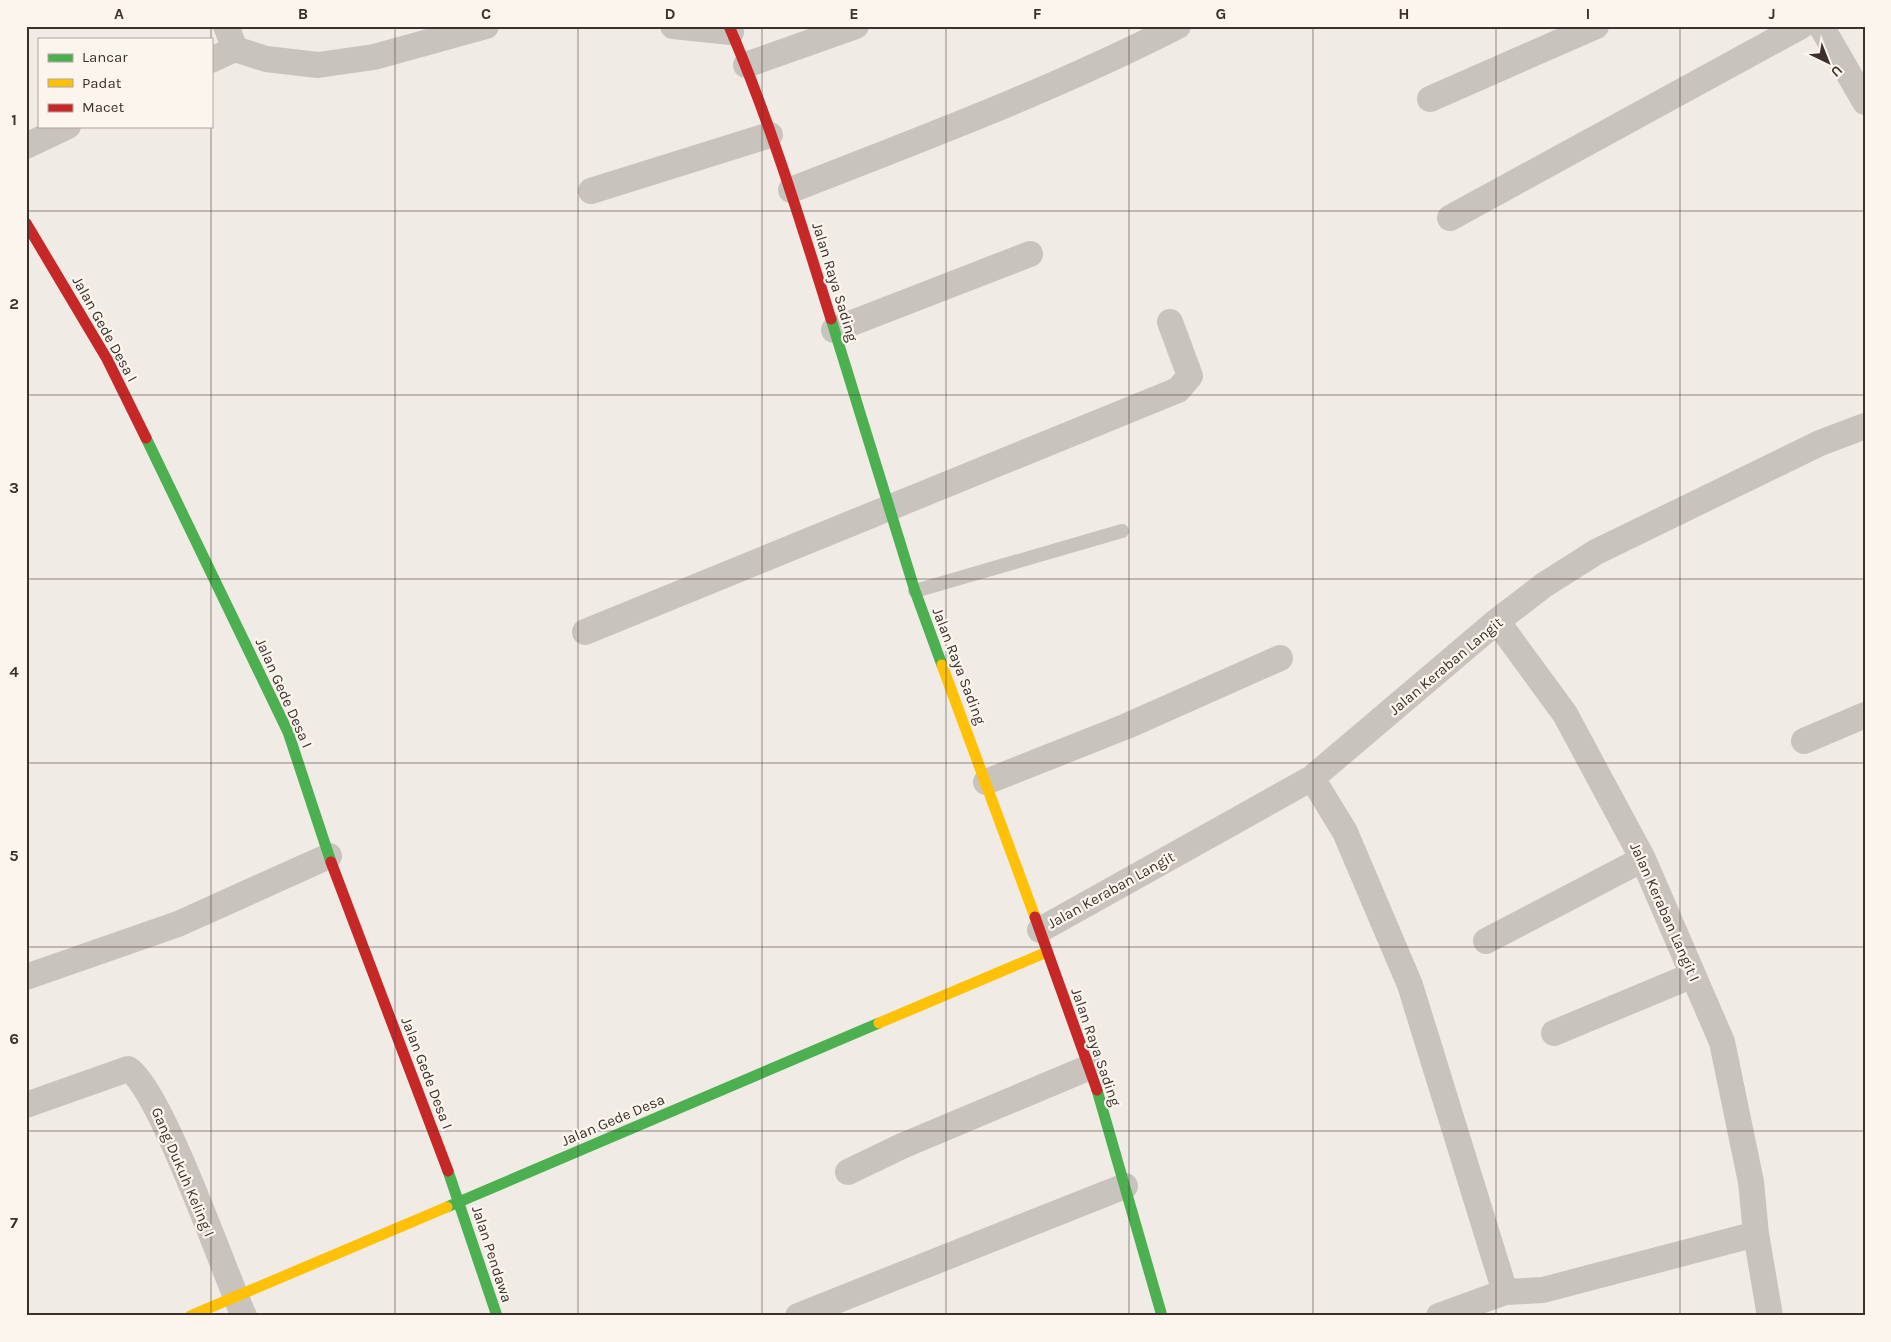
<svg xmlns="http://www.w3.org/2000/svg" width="1891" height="1342" font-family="Karla,sans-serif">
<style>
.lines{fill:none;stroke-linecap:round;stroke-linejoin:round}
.lane{stroke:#c9c3be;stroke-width:14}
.street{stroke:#c9c3be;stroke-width:26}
.fast{stroke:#4caf50;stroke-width:11}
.slow{stroke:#ffc107;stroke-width:11}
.jam{stroke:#c62828;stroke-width:11}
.grid{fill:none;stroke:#3b302b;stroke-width:1;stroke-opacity:0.55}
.labels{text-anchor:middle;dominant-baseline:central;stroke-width:4.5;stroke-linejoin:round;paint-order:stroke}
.street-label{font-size:15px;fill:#3b302b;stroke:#fbf5ee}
.neatline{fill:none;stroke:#3b302b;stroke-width:2}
.grid-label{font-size:16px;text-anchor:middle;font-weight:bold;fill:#3b302b}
</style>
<rect width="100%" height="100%" fill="#f0ebe5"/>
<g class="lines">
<path class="lane" d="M 915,591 L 1122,531"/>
<path class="street" d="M 226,26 L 235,49
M 673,26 L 731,32
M 1821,26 L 1865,102
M 211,60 L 235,49 L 266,59 L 318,65 L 374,57 L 486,26
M 746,65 L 856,26
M 1430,99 L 1596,26
M 26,146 L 68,126
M 791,190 C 921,139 1053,90 1178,26
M 591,191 L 770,135
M 1450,218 L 1801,26
M 834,330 L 1030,254
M 1497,621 L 1565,714 L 1643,859 L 1722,1042 L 1751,1182 L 1756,1234 L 1770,1316
M 585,632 L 1178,390 L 1190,376 L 1170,322
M 1804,741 L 1865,715
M 1312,778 L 1345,832 L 1410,985 L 1505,1292
M 986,782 L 1127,726 L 1280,658
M 1040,930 L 1312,778 L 1497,621 L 1544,585 L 1596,552 L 1820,443 L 1865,426
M 1486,941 L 1643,859
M 26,977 L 178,924 L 329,856
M 1554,1033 L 1693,975
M 26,1105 L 128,1069 C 160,1087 224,1272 244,1316
M 848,1172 L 902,1146 L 1090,1067
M 798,1316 L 1125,1186
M 1439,1316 L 1505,1292 L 1543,1290 L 1756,1234"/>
<path class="fast" d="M 831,319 L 915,591 L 942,665
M 146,438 L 288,732 L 331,862
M 1097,1090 L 1162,1316
M 448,1171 L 497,1316
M 447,1207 L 879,1023"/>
<path class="slow" d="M 942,665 L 1035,917
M 879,1023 L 1047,952
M 190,1316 L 447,1207"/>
<path class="jam" d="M 729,26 C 770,121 800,220 831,319
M 26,223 L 107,359 L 146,438
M 331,862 L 448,1171
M 1035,917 L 1097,1090"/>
</g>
<path class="grid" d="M 211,26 L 211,39M 395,26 L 395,1316M 578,26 L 578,1316M 762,26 L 762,1316M 946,26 L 946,1316M 1129,26 L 1129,1316M 1313,26 L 1313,1316M 1496,26 L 1496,1316M 1680,26 L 1680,1316M 211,126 L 211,1316M 26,211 L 1865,211M 26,395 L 1865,395M 26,579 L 1865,579M 26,763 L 1865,763M 26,947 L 1865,947M 26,1131 L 1865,1131"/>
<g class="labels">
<g class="street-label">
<text transform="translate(835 282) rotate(73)">Jalan Raya Sading</text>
<text transform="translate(105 329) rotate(61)">Jalan Gede Desa I</text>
<text transform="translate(959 666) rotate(69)">Jalan Raya Sading</text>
<text transform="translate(1446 666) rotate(-40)">Jalan Keraban Langit</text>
<text transform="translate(284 693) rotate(66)">Jalan Gede Desa I</text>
<text transform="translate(1111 890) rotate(-29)">Jalan Keraban Langit</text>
<text transform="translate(1665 912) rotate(66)">Jalan Keraban Langit I</text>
<text transform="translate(1096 1047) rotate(71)">Jalan Raya Sading</text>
<text transform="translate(427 1073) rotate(69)">Jalan Gede Desa I</text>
<text transform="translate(613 1120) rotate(-23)">Jalan Gede Desa</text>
<text transform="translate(183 1172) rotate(67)">Gang Dukuh Keling I</text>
<text transform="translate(492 1254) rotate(72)">Jalan Pendawa</text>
</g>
</g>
<rect width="1891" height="1342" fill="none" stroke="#fbf5ee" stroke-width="55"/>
<rect x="38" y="38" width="175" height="90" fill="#fbf5ee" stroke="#aea6a0"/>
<rect x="48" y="54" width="25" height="8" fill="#4caf50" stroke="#aea6a0"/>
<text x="82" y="62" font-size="15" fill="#3b302b">Lancar</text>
<rect x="48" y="79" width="25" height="8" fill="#ffc107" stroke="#aea6a0"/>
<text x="82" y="88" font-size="15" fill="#3b302b">Padat</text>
<rect x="48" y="104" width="25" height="8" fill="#c62828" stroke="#aea6a0"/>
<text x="82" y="112" font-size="15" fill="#3b302b">Macet</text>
<g transform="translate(1828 62) rotate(137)" stroke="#fbf5ee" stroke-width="4" paint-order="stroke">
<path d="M0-4L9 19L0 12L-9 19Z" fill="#3b302b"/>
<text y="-8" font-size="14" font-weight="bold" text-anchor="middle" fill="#3b302b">U</text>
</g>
<rect x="28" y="28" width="1836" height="1286" class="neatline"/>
<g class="grid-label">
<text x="119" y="19">A</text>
<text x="303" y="19">B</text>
<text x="486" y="19">C</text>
<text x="670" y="19">D</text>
<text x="854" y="19">E</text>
<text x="1037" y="19">F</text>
<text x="1221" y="19">G</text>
<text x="1404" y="19">H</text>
<text x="1588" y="19">I</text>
<text x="1772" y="19">J</text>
<text x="14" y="125">1</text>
<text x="14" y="309">2</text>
<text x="14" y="493">3</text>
<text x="14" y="677">4</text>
<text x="14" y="861">5</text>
<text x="14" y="1044">6</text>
<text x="14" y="1228">7</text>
</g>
</svg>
